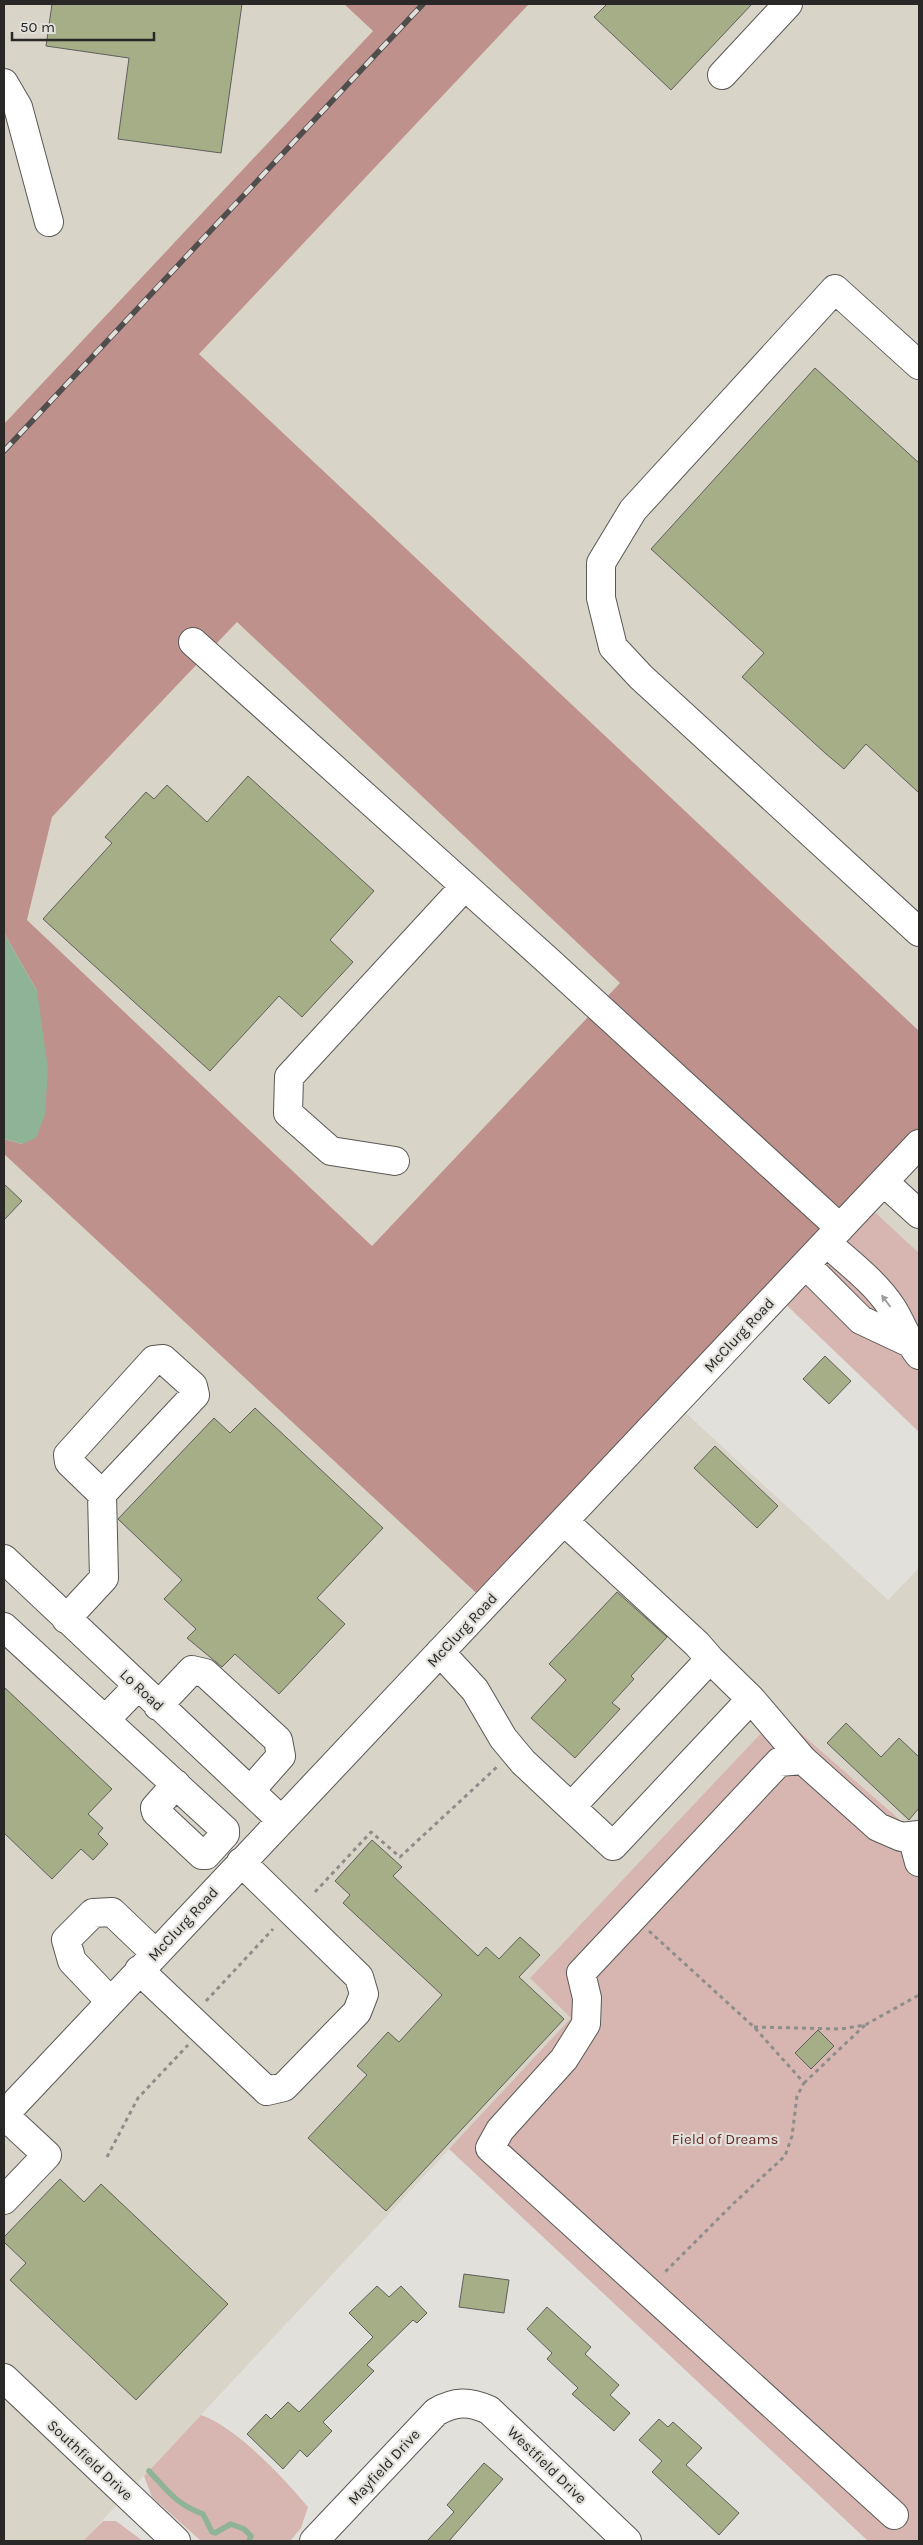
<svg xmlns="http://www.w3.org/2000/svg" width="923" height="2545" font-family="Karla,sans-serif">
<style>
.built{fill:#d9d4c8}
.green{fill:#d7b6b2}
.forest{fill:#bf918d;fill-rule:evenodd}
.water{fill:#8fb396}
.lines{fill:none;stroke-linecap:round;stroke-linejoin:round}
.stream{stroke:#8fb396;stroke-width:5.5}
.building{fill:#a5ae87;stroke:#5f605d}
.minor-casing{stroke:#5a5855;stroke-width:30}
.path{stroke:#8f8d8a;stroke-width:3;stroke-dasharray:4 4;stroke-linecap:butt}
.minor{stroke:#fff;stroke-width:28}
.rail-casing{stroke:#504e4d;stroke-width:5.5}
.rail{stroke:#e2e0db;stroke-width:4;stroke-dasharray:11;stroke-linecap:butt}
.oneway{fill:#9f9e9e}
.labels{text-anchor:middle;dominant-baseline:central;stroke-width:4.5;stroke-linejoin:round;paint-order:stroke}
.street-label{font-size:15px;fill:#292827;stroke:#e2e0db}
.park-label{font-size:15px;fill:#662b28;stroke:#e2e0db}
</style>
<rect width="100%" height="100%" fill="#e2e0db"/>
<path class="built" d="M 4,4 L 344,4 L 373,31 L 4,424 Z
M 529,4 L 919,4 L 919,1031 L 198,353 Z
M 237,622 L 620,983 L 372,1246 L 27,920 L 52,817 Z
M 919,1144 L 919,1253 L 864,1202 Z
M 4,1154 L 487,1603 L 675,1403 L 888,1600 L 919,1568 L 919,1827 L 915,1832 L 779,1714 L 530,1978 L 572,2018 L 83,2541 L 4,2541 Z"/>
<path class="green" d="M 864,1202 L 919,1253 L 919,1432 L 777,1296 Z
M 779,1714 L 914,1832 L 919,1827 L 919,2541 L 868,2541 L 449,2149 L 571,2018 L 530,1978 Z
M 201,2415 C 236,2427 284,2478 308,2507 L 301,2528 L 290,2541 L 201,2541 L 152,2497 L 144,2476 Z
M 103,2521 L 116,2521 L 143,2541 L 83,2541 Z"/>
<path class="forest" d="M 344,4 L 529,4 L 199,354 L 919,1031 L 919,1144 L 487,1603 L 4,1154 L 4,1139 L 22,1144 L 37,991 L 4,933 L 4,424 L 373,31 ZM 237,622 L 620,983 L 372,1246 L 27,920 L 52,817 Z"/>
<path class="water" d="M 4,933 L 37,991 L 48,1068 L 45,1115 L 36,1138 L 22,1144 L 4,1139 Z"/>
<g class="lines">
<path class="stream" d="M 149,2471 C 168,2491 176,2504 203,2514 L 212,2532 L 215,2533 L 231,2524 L 244,2529 L 251,2536 L 249,2541"/>
</g>
<path class="building" d="M 52,4 L 242,4 L 221,153 L 118,139 L 129,58 L 46,46 Z
M 607,4 L 752,4 L 671,90 L 594,17 Z
M 815,368 L 919,463 L 919,793 L 866,744 L 844,769 L 825,753 L 742,677 L 764,653 L 651,549 Z
M 248,776 L 374,891 L 330,940 L 353,962 L 302,1017 L 279,996 L 210,1071 L 43,919 L 112,843 L 105,837 L 146,792 L 154,799 L 167,785 L 207,822 Z
M 4,1184 L 22,1201 L 4,1220 Z
M 825,1356 L 851,1381 L 829,1404 L 803,1379 Z
M 255,1408 L 383,1528 L 317,1598 L 345,1624 L 279,1694 L 235,1654 L 222,1667 L 187,1638 L 196,1629 L 164,1599 L 182,1580 L 118,1519 L 214,1418 L 230,1433 Z
M 715,1446 L 778,1506 L 757,1528 L 694,1468 Z
M 617,1592 L 667,1637 L 631,1676 L 634,1679 L 612,1703 L 620,1709 L 575,1758 L 531,1718 L 566,1680 L 549,1664 Z
M 4,1687 L 112,1789 L 88,1814 L 103,1828 L 98,1834 L 108,1844 L 93,1860 L 81,1849 L 52,1879 L 4,1833 Z
M 846,1723 L 881,1757 L 899,1738 L 919,1757 L 919,1808 L 909,1820 L 827,1743 Z
M 372,1840 L 402,1867 L 393,1876 L 478,1956 L 486,1947 L 499,1959 L 520,1937 L 540,1955 L 519,1977 L 564,2019 L 386,2211 L 308,2138 L 367,2075 L 357,2066 L 388,2032 L 399,2042 L 442,1995 L 343,1903 L 350,1895 L 335,1881 Z
M 818,2030 L 834,2046 L 811,2069 L 795,2053 Z
M 60,2179 L 84,2202 L 101,2184 L 228,2304 L 136,2400 L 10,2280 L 26,2263 L 4,2242 L 4,2237 Z
M 464,2274 L 509,2280 L 504,2313 L 459,2307 Z
M 377,2286 L 389,2297 L 401,2286 L 427,2313 L 417,2323 L 413,2320 L 367,2365 L 374,2371 L 323,2422 L 332,2431 L 307,2457 L 300,2450 L 283,2469 L 247,2434 L 266,2414 L 271,2419 L 288,2402 L 299,2412 L 373,2337 L 349,2313 Z
M 547,2307 L 591,2347 L 585,2354 L 619,2385 L 610,2395 L 630,2413 L 614,2431 L 572,2394 L 578,2388 L 547,2359 L 552,2353 L 527,2329 Z
M 659,2419 L 668,2427 L 673,2422 L 702,2448 L 686,2465 L 739,2513 L 719,2535 L 652,2472 L 662,2461 L 639,2440 Z
M 484,2463 L 503,2479 L 449,2541 L 427,2541 L 454,2512 L 447,2505 Z"/>
<g class="lines">
<defs>
<path id="minor" d="M 722,75 L 788,4
M 4,83 L 18,107 L 49,222
M 919,365 L 835,289 L 633,510 L 601,563 L 601,598 L 613,647 L 641,677 L 919,932
M 193,642 L 545,958 L 840,1228
M 395,1161 L 331,1151 L 288,1113 L 289,1077 L 465,886
M 884,1182 L 919,1214
M 827,1243 C 849,1263 875,1282 892,1308 C 902,1324 907,1340 919,1355
M 806,1265 L 861,1320 L 910,1343
M 4,1559 L 281,1820
M 66,1619 L 104,1578 L 102,1494 L 195,1395 L 193,1386 L 163,1359 L 154,1360 L 68,1455 L 69,1462 L 102,1494
M 4,1627 C 77,1694 151,1762 225,1830 L 225,1834 L 206,1855 L 202,1855 L 156,1812 L 155,1808 L 176,1784
M 440,1652 L 475,1690 L 503,1738 L 523,1762 L 571,1807 L 710,1659 L 697,1644 L 564,1521
M 751,1699 L 803,1760
M 158,1706 L 192,1670 L 205,1673 L 278,1740 L 281,1756 L 250,1791
M 105,1720 L 138,1686
M 571,1807 L 613,1846 L 751,1699 L 710,1659
M 912,1836 L 919,1862
M 139,1970 L 267,2091 L 284,2087 L 357,2012 L 364,1994 L 359,1977 L 241,1862
M 110,2001 L 72,1961 L 66,1940 L 93,1913 L 112,1912 L 155,1953
M 4,2115 L 919,1144
M 4,2115 L 47,2155 L 4,2200
M 4,2378 L 176,2541
M 894,2515 L 490,2148 L 500,2130 L 564,2059 L 586,2024 L 587,1998 L 581,1973 L 779,1762 L 803,1760 L 878,1827 L 901,1837 L 919,1835
M 314,2541 L 436,2412 C 455,2401 469,2401 489,2410 L 627,2541"/>
</defs>
<use href="#minor" class="minor-casing"/>
<path class="path" d="M 315,1892 L 371,1832 L 400,1857 L 497,1767
M 649,1931 L 754,2027 L 804,2083 L 797,2096 L 792,2136 L 785,2156 L 734,2203 L 663,2274
M 206,2001 L 273,1929
M 754,2027 L 841,2029 L 865,2025 L 919,1995
M 804,2083 L 865,2025
M 107,2157 L 138,2098 L 188,2045"/>
<use href="#minor" class="minor"/>
<defs>
<path id="rail" d="M 4,451 L 423,4"/>
</defs>
<use href="#rail" class="rail-casing"/>
<use href="#rail" class="rail"/>
</g>
<defs><path id="oneway-solid" d="M-6-.8H1V-3.2L6.5 0L1 3.2V.8H-6Z" transform="scale(1.25)"/></defs>
<use class="oneway" href="#oneway-solid" transform="translate(886 1301) rotate(-127)"/>
<g class="labels">
<g class="street-label">
<text transform="translate(739 1335) rotate(-47)">McClurg Road</text>
<text transform="translate(462 1630) rotate(-47)">McClurg Road</text>
<text transform="translate(142 1690) rotate(43)">Lo Road</text>
<text transform="translate(183 1924) rotate(-47)">McClurg Road</text>
<text transform="translate(90 2460) rotate(43)">Southfield Drive</text>
<text transform="translate(547 2465) rotate(44)">Westfield Drive</text>
<text transform="translate(384 2467) rotate(-47)">Mayfield Drive</text>
</g>
<g class="park-label">
<text x="725" y="2139">Field of Dreams</text>
</g>
</g>
<rect width="923" height="2545" fill="none" stroke="#292827" stroke-width="10"/>
<path d="M12 32v8h142v-8" fill="none" stroke="#292827" stroke-width="2.5"/>
<text x="20" y="32" font-size="15" fill="#292827" stroke="#e2e0db" stroke-width="4" paint-order="stroke">50 m</text>
</svg>
